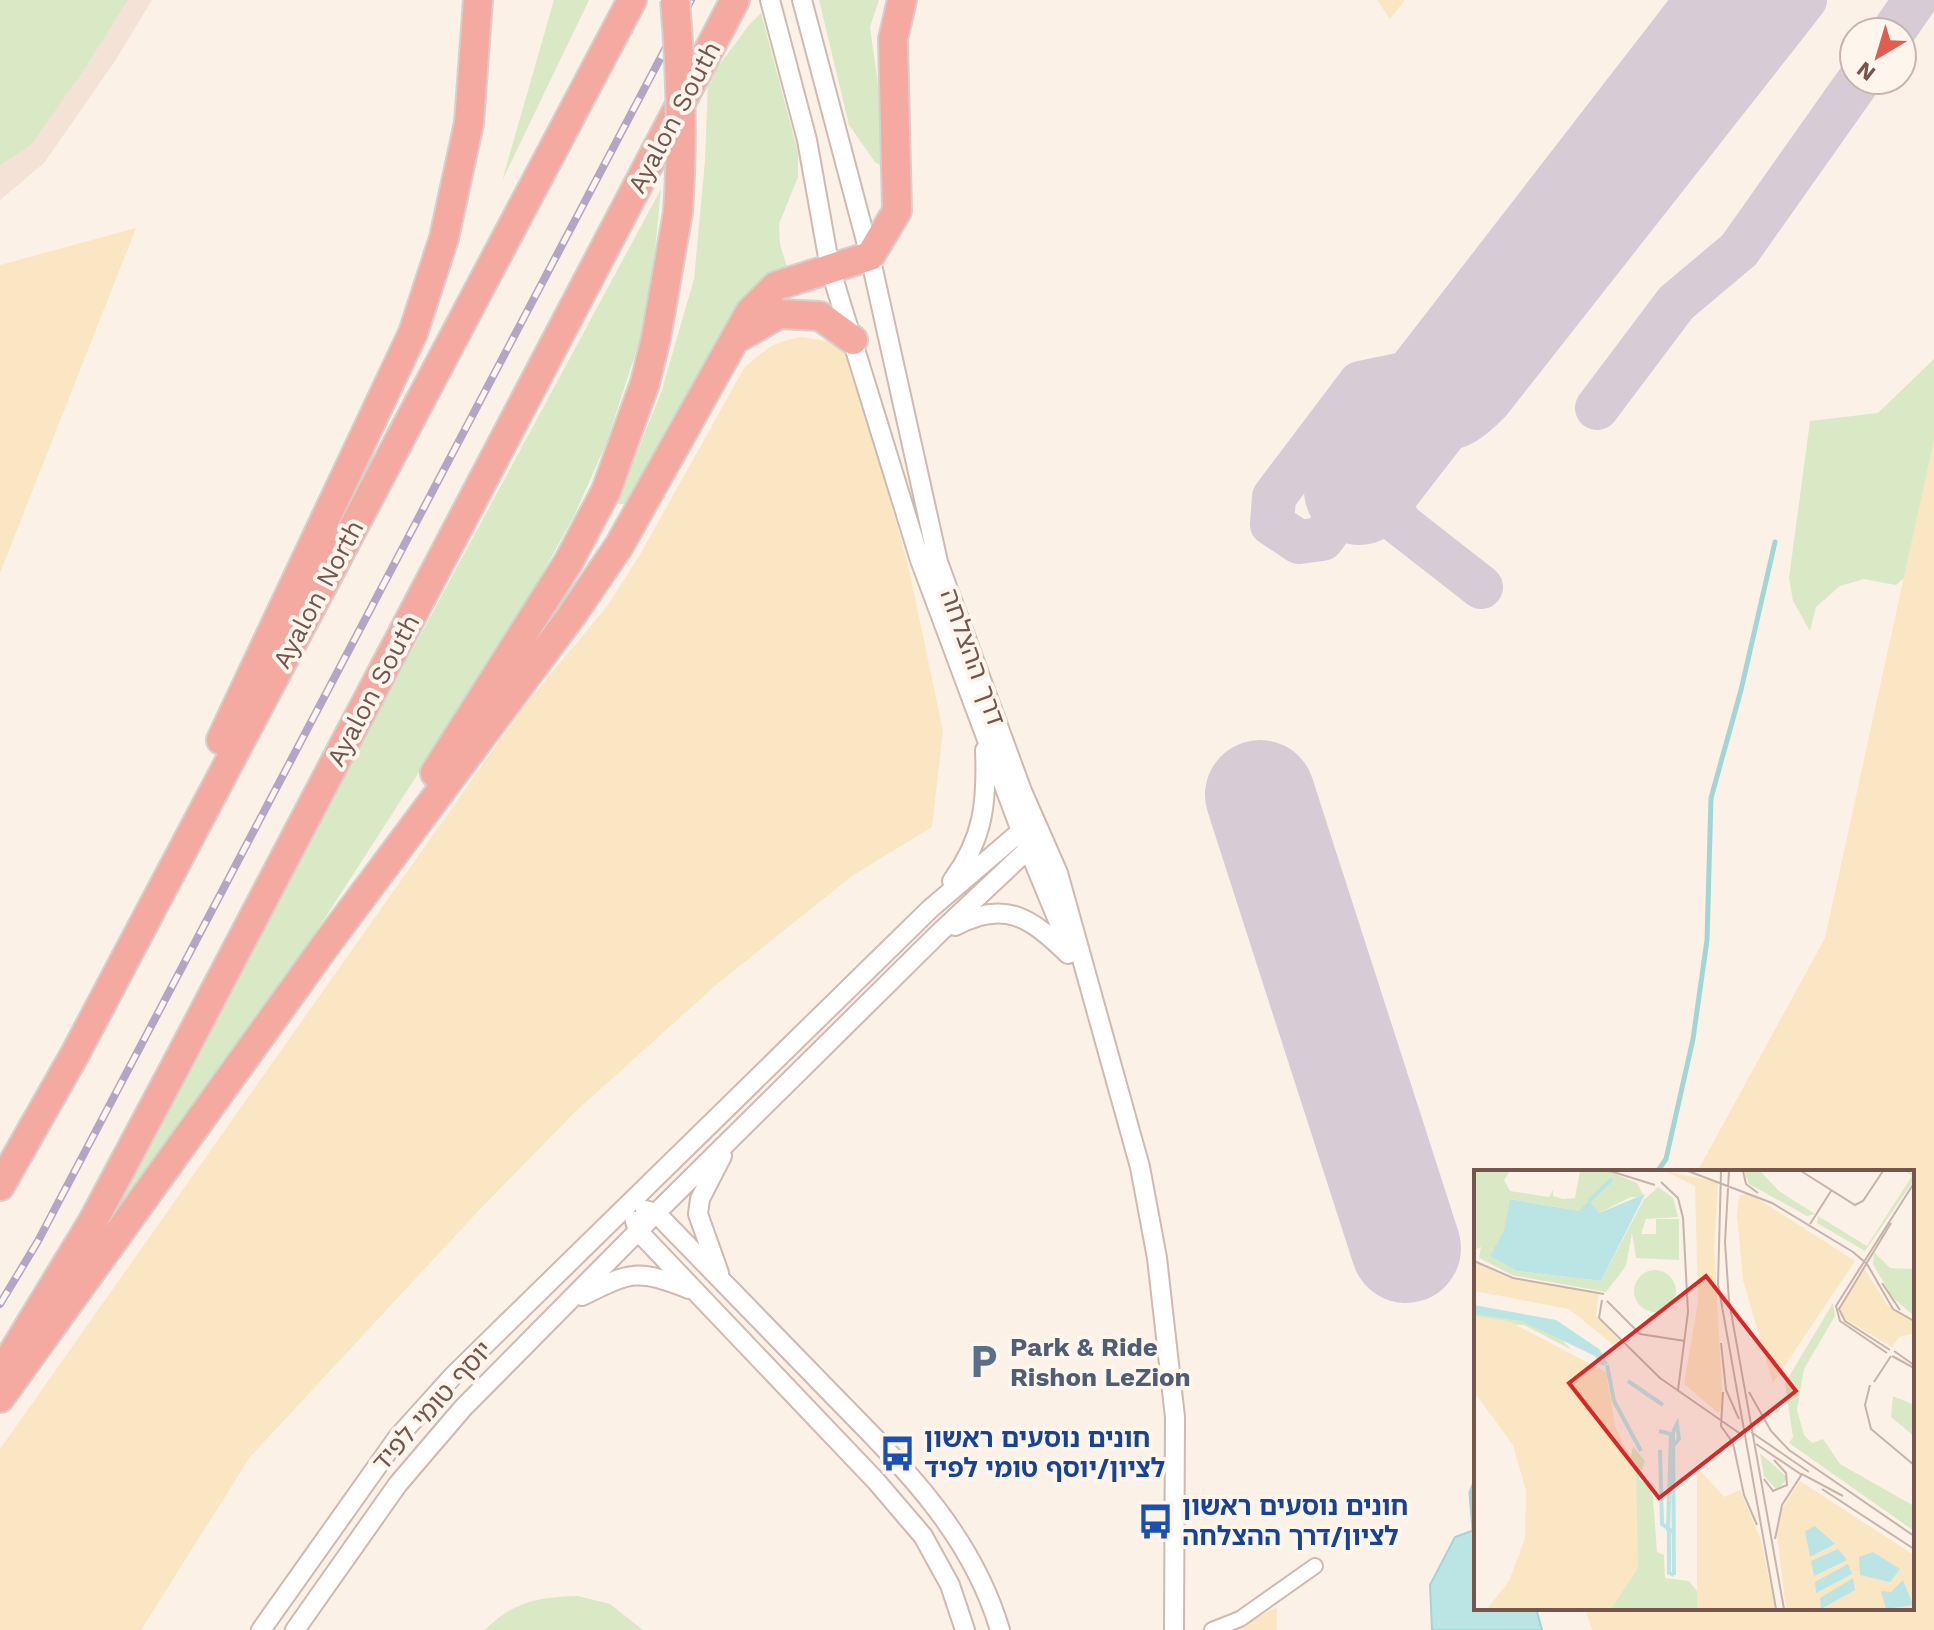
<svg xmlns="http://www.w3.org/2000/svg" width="1934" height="1630" font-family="'Work Sans','Noto Sans Hebrew',sans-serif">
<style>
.residential{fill:#f3e2d5}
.green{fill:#d9e9c5}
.sand{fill:#fae6c2}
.water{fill:#bbe4e5;stroke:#a2d5d6;stroke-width:2}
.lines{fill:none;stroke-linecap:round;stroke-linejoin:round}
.stream{stroke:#a2d5d6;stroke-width:5}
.taxiway{stroke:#d7cbd6;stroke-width:44}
.runway{stroke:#d7cbd6;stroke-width:110}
.minor-casing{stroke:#cfb9b0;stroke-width:18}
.tertiary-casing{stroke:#cfb9b0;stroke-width:22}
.motorway-casing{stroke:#d8cfcd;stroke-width:32}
.minor{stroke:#fff;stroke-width:14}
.tertiary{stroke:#fff;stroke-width:18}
.motorway{stroke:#f4aaa0;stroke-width:28}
.rail-casing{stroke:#b2a5c5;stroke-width:8}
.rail{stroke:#fef5ed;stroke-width:5;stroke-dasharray:15;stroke-linecap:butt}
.motorway-bridge-casing{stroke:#d8cfcd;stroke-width:32;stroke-linecap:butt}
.motorway-bridge{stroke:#f4aaa0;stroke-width:28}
.labels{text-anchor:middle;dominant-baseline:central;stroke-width:8;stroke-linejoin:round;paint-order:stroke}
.street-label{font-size:26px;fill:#75554c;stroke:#fef5ed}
.service-label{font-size:26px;font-weight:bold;fill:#4e5e75;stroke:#fef5ed;text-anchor:start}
.transit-label{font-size:26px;font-weight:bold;fill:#164399;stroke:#fef5ed;text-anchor:start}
.inset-river{fill:none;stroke:#bbe4e5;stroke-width:4}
.inset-road{fill:none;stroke:#c6b3a9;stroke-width:2}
.view{fill:#d62828;fill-opacity:0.15;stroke:#d62828;stroke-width:4}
.inset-edge{fill:none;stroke:#75554c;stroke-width:4}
</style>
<rect width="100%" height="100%" fill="#fcf1e7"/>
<path class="residential" d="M 0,0 L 152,0 L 115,61 L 44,163 L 0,200 Z"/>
<path class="green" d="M 0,0 L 128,0 L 83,71 L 31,145 L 0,165 Z
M 554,0 L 589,0 L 502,181 Z
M 819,0 L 879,0 L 870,27 L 890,171 L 875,162 L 849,125 Z
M 761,13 L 798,152 L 798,177 L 779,224 L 780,244 L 787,267 L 772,276 L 631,504 L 616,504 L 661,393 L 694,279 L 705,161 L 708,80 L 749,25 Z
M 661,189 L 649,312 L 606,444 L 574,516 L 516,622 L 172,1155 L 87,1268 L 250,951 Z
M 1934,359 L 1934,513 L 1908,575 L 1896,585 L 1864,579 L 1840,586 L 1816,607 L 1810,631 L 1793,601 L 1789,578 L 1810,421 L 1878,413 Z
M 578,1596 L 610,1604 L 643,1630 L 485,1630 C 513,1601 540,1597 578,1596 Z"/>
<path class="sand" d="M 1377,0 L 1405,0 L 1390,19 Z
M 136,228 L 0,573 L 0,265 Z
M 802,337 L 839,343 L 849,352 L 908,565 L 943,731 L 932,827 L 852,876 L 717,984 L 575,1112 L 481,1208 L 250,1457 L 141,1630 L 0,1630 L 0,1449 L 524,706 L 608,605 L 641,553 L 744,368 C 764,350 774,341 802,337 Z
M 1934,439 L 1934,1630 L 1592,1630 L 1585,1608 L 1912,1608 L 1912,1172 L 1697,1172 L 1825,938 Z
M 1277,1607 L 1277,1630 L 1233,1630 Z"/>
<path class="water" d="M 1474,1530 L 1476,1531 L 1476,1608 L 1536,1608 L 1542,1630 L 1432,1630 L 1430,1585 L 1455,1537 Z"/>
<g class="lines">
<path class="stream" d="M 1657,1172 L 1666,1159 L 1693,1039 L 1707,940 L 1711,798 L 1741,690 L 1775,542
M 1474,1530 L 1471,1493 L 1476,1480"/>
<path class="taxiway" d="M 1893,32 L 1915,0
M 1597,408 L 1676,303 L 1739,250 L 1859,80
M 1359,490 L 1322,539 L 1299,542 L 1272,524 L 1274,497 L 1360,383 L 1457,363
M 1481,587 L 1399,523 L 1391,504 L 1392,483 L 1434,429 C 1458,432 1473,418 1489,402 L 1805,0"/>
<path class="runway" d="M 1359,490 L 1738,0
M 1260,795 L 1406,1248"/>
<defs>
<path id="minor" d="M 1212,1630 L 1240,1619 L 1315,1566"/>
<path id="tertiary" d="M 770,0 L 807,140 L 830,268 L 920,560 L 1021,831 L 1067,942
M 802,0 L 870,256 L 938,562 L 1022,791 L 1058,873 L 1140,1167 L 1157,1258 L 1175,1417 L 1174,1630
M 952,881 C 984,838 987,802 985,750
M 955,926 C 1005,899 1031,918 1068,954
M 645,1210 L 656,1213 C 713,1272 770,1330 827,1389 C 898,1462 970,1529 1000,1630
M 635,1221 L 638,1231 L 876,1481 L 923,1536 L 950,1585 L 965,1630
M 719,1273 L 698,1214 L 700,1199 L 722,1156
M 582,1296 C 632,1271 637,1269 689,1289
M 261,1630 L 398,1437 L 453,1376 L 930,909 L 1034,820
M 295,1630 L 398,1484 L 463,1408 L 656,1213 L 938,934 L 1037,841"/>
<path id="motorway" d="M 736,339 L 779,314 L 820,316 L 853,340
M 221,740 L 413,333 L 444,238 L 469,123 L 478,0
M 435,773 L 569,561 L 606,491 L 645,383 L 656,338 L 678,212
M 0,1186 L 75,1054 L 632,0
M 8,1361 L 93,1221 L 175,1067 L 735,0
M 0,1398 L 328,942 L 572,615 L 619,546 L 750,312 L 776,286 L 870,256 L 897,211 L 893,39 L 902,0"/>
</defs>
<use href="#minor" class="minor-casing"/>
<use href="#tertiary" class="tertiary-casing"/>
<use href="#motorway" class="motorway-casing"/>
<use href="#minor" class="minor"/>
<use href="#tertiary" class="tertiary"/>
<use href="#motorway" class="motorway"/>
<defs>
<path id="rail" d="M 0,1304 L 38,1241 L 691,0"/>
</defs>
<use href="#rail" class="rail-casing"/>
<use href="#rail" class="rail"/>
<defs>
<path id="motorway-bridge" d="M 675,0 C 681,71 683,141 678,212"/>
</defs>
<use href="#motorway-bridge" class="motorway-bridge-casing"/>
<use href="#motorway-bridge" class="motorway-bridge"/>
</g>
<defs>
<symbol id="parking-bare" viewBox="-9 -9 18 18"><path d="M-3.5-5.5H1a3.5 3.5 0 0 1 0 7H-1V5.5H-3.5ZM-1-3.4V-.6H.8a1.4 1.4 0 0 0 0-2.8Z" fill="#5c6f8a" stroke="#fef5ed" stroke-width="2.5" paint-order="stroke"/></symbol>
<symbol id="bus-bare" viewBox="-9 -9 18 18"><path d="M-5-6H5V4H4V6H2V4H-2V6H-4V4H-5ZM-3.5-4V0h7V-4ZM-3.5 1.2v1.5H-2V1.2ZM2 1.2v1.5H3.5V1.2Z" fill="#1a4fb4" stroke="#fef5ed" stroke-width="2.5" paint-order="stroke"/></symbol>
</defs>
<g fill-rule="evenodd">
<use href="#parking-bare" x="958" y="1336" width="51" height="51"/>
<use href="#bus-bare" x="872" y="1428" width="51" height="51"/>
<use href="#bus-bare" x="1130" y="1496" width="51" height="51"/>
</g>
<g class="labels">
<g class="street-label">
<text transform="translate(674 117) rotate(-62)">Ayalon South</text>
<text transform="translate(318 594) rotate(-62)">Ayalon North</text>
<text transform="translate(973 657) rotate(70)">דרך ההצלחה</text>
<text transform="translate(373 690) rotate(-62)">Ayalon South</text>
<text transform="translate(432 1406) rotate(-48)">יוסף טומי לפיד</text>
</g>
<g class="service-label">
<text x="1010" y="1347">Park &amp; Ride<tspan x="1010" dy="30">Rishon LeZion</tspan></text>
</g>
<g class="transit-label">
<text x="924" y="1438">חונים נוסעים ראשון<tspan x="924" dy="30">לציון/יוסף טומי לפיד</tspan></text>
<text x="1182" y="1506">חונים נוסעים ראשון<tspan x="1182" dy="30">לציון/דרך ההצלחה</tspan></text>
</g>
</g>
<g transform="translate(1474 1170)">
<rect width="440" height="440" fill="#fcf1e7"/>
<path d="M 0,1 L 36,1 L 30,10 L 36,21 L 75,27 L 79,20 L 79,26 L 89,29 L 101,28 L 106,1 L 134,1 L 163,13 L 171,29 L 184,17 L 199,28 L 204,47 L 172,49 L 167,64 L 182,64 L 182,49 L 205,49 L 205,90 L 162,88 L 158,63 L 152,96 L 132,122 L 38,105 L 5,88 L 7,77 L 0,80 ZM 157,27 L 171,27 L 127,111 L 43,101 L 16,86 L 30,61 L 37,29 L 105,41 L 117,35 L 125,43 ZM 270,1 L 286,1 L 305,21 L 341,44 L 333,46 L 275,14 ZM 431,1 L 440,4 L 440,10 L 391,81 L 343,53 L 344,46 L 393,76 L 438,6 ZM 400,82 L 416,98 L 440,99 L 440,146 L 418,127 L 399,94 ZM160 121a21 21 0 1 1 42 0a21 21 0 1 1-42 0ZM 359,133 L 361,146 L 330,199 L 323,240 L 330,265 L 338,273 L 349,269 L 366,294 L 440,336 L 440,361 L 315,273 L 319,267 L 311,213 ZM 0,143 L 49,150 L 80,162 L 98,180 L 50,155 L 0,154 ZM 419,226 L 438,234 L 440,266 L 417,247 ZM 159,276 L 171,291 L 165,309 L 176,316 L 179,328 L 183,382 L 190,385 L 191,408 L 215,411 L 223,421 L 223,439 L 127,439 ZM 286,283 L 314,308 L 303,320 L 290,306 Z" fill="#d9e9c5" fill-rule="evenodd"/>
<path d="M 191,1 L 244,12 L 240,79 L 249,236 L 244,243 L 210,214 L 224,132 L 221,16 ZM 275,23 L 381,91 L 299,213 L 269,110 L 263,45 L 265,26 ZM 0,92 L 33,107 L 125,122 L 122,146 L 146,171 L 143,178 L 95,139 L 0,121 ZM 390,98 L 414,136 L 440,152 L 440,163 L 425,167 L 418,177 L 368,147 L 366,136 ZM 0,146 L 34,151 L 132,202 L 141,256 L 162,299 L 164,398 L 137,439 L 13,439 L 35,411 L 51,369 L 52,321 L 39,275 L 0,222 ZM 223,297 L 250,327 L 266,320 L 287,370 L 301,439 L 223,439 ZM 326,311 L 440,385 L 440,439 L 312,439 L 303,365 L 308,339 Z" fill="#fae6c2"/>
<path d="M 171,24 L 127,111 L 43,101 L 16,86 L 30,60 L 36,29 L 105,41 L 115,31 L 125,43 ZM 0,135 L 82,150 L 125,179 L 134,193 L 129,196 L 121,186 L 48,151 L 0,144 ZM 341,356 L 361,374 L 336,387 L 331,361 ZM 364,379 L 373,390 L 340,406 L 337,391 ZM 399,382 L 426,399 L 416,412 L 386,405 L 385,387 ZM 374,394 L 378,404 L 342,423 L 341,412 ZM 379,408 L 381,420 L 347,439 L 346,428 ZM 429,410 L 439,435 L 412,439 L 407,421 L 417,422 Z" fill="#bbe4e5"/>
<path class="inset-river" d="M 115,31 L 138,9M 133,195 L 140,231 L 167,281M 154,211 L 189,235M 185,261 L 197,264 L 194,361M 199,262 L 203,254 L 205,269 L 199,276M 199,262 L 200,405M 186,280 L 188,354 L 199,362M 195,361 L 195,403 L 200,405"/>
<path class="inset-road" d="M 136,1 L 181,15M 214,1 L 298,33 L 379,82 L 393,94 L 419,139 L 440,151M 247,1 L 244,114 L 302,439M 255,1 L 251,72 L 255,131 L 310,439M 269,1 L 272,14 L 284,23M 327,1 L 381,35 L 389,31 L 409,1M 187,12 L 204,28 L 209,48 L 214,142 L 204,220M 336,54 L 357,21M 0,91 L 39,108 L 130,124M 408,113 L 426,140M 128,130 L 125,148 L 187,209M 133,131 L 166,164 L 211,171M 247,173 L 252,220 L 265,249M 416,180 L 371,151 L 365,139 L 417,53M 420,181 L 440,195M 413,183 L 366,151 L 362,136 L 440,13M 418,186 L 440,198M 186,208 L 268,265M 400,212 L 417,186M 396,215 L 391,235 L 397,259 L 440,295M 249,222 L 247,256 L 259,273 L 270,325 L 283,355M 275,222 L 297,261 L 315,280 L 440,366M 277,262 L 335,302M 282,274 L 328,305M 290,309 L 299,321 L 313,315 L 312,303 L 300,290M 348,319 L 440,379M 301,369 L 308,335 L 328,304 L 369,326"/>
<path class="view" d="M 232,106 L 322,221 L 185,328 L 95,213 Z"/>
<rect width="440" height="440" class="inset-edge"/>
</g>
<g transform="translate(1878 56) rotate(218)"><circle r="38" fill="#fef5ed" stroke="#c7b5ad" stroke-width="2"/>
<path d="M0-6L14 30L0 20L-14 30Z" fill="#e15d50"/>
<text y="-12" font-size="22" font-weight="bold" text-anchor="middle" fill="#75554c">N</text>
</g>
</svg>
